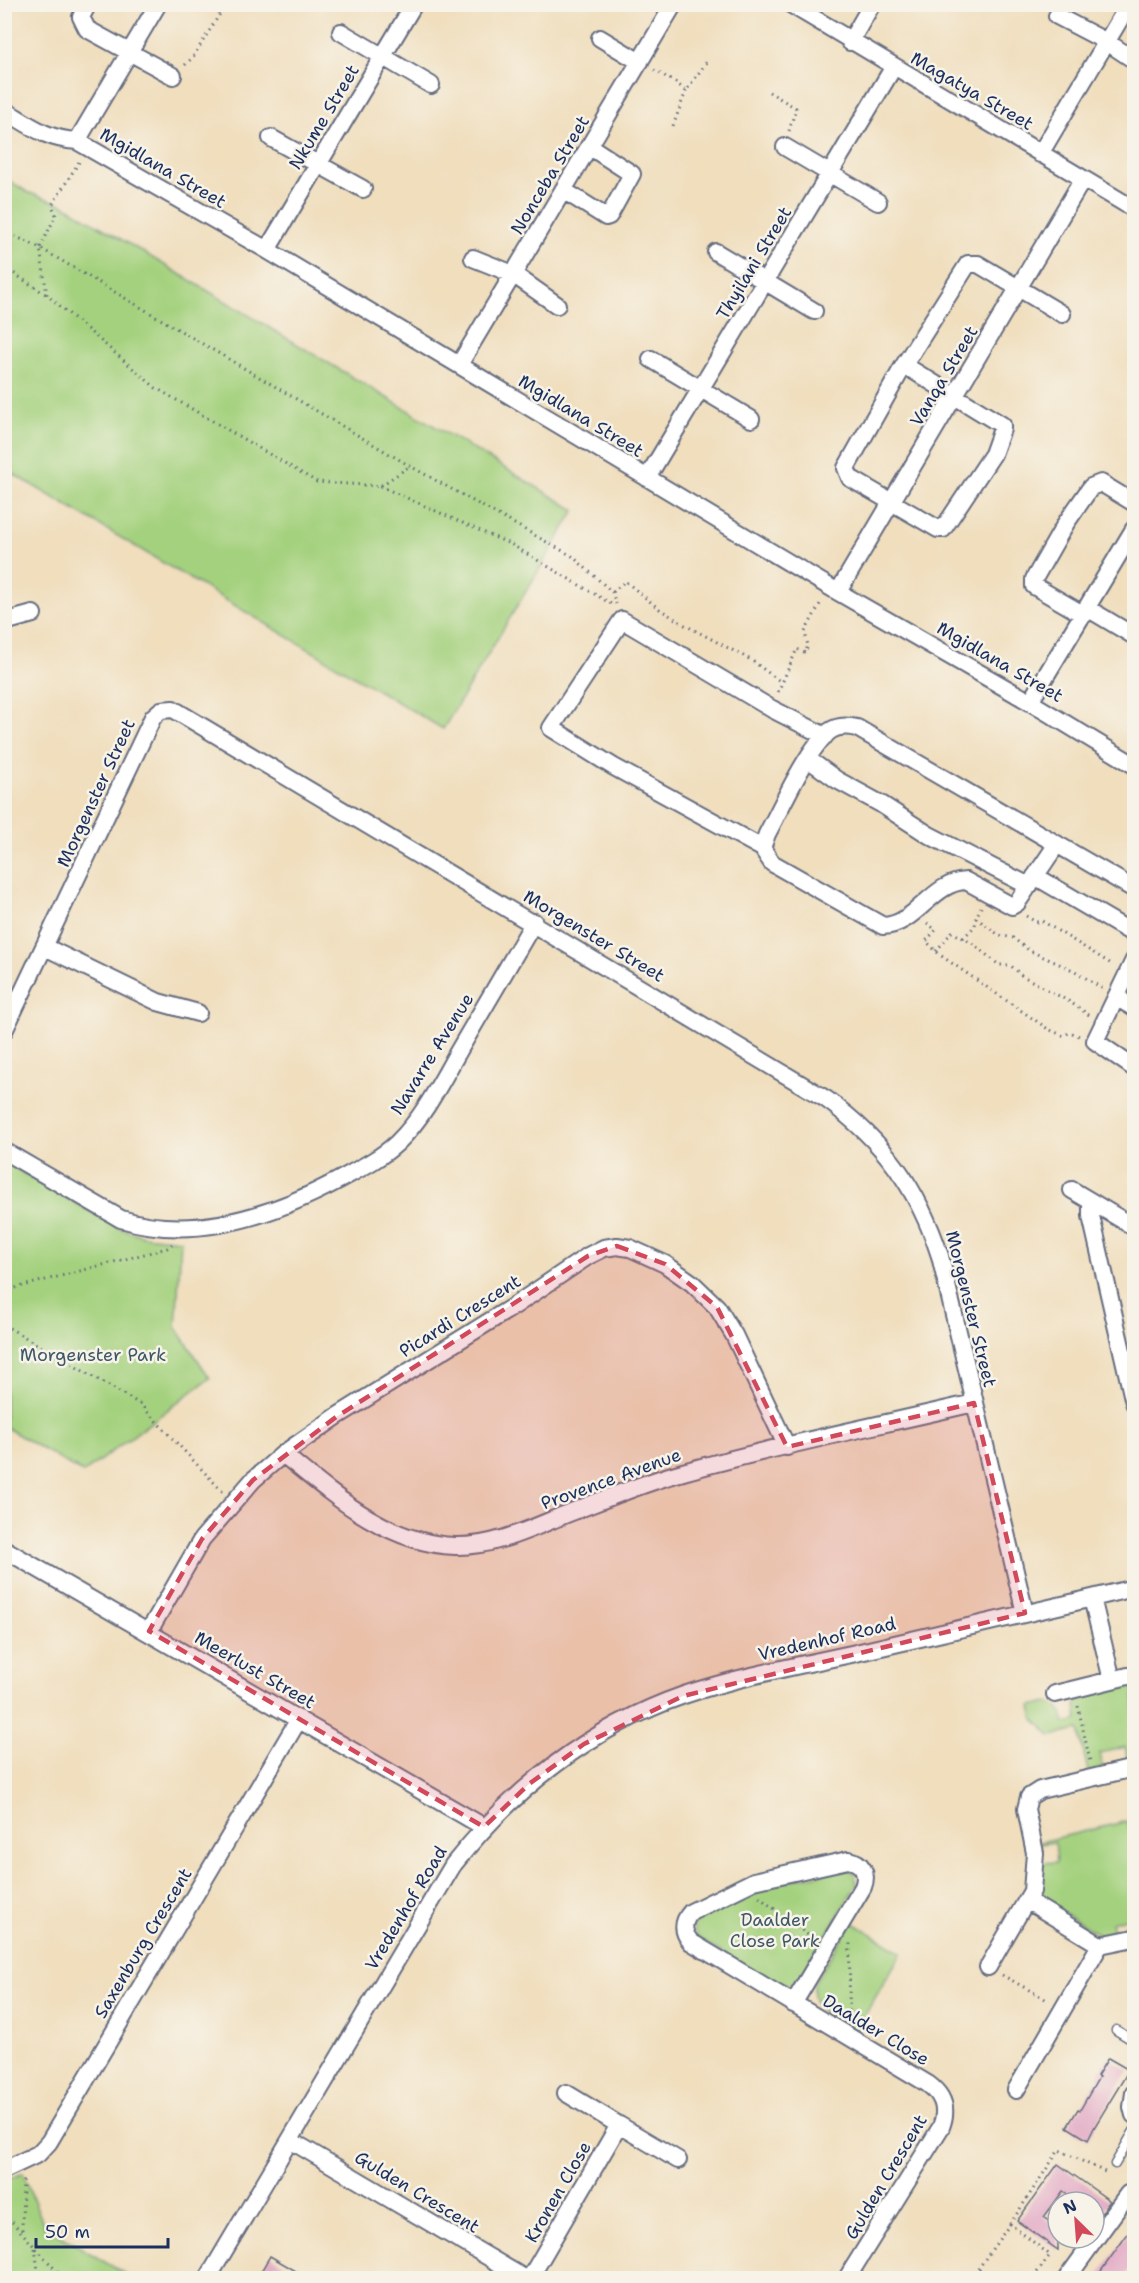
<svg xmlns="http://www.w3.org/2000/svg" width="1139" height="2283" font-family="'Shantell Sans',sans-serif">
<style>
.green{fill:#a4d17e;stroke:#60806e;stroke-width:1.5}
.building{fill:#e0a1c1}
.lines{fill:none;stroke-linecap:round;stroke-linejoin:round}
.service-casing{stroke:#666c7f;stroke-width:11}
.minor-casing{stroke:#666c7f;stroke-width:20}
.path{stroke:#666c7f;stroke-width:3;stroke-dasharray:1.5 4.5;stroke-linecap:butt}
.service{stroke:#fff;stroke-width:8}
.minor{stroke:#fff;stroke-width:16}
.marked{fill:#d1495b;fill-opacity:0.2;stroke:#d1495b;stroke-width:4.5;stroke-dasharray:12 8;stroke-linejoin:round}
.labels{text-anchor:middle;dominant-baseline:central;stroke-width:5;stroke-linejoin:round;paint-order:stroke}
.street-label{font-size:18px;fill:#1b2f5e;stroke:#f7f3e8}
.park-label{font-size:18px;fill:#3d5866;stroke:#f7f3e8}
</style>
<rect width="100%" height="100%" fill="#f7f3e8"/>
<filter id="ink" filterUnits="userSpaceOnUse"><feTurbulence type="fractalNoise" baseFrequency=".0167" numOctaves="2"/><feDisplacementMap in="SourceGraphic" scale="12" xChannelSelector="R" yChannelSelector="G"/><feConvolveMatrix kernelMatrix="1 2 1 2 8 2 1 2 1" color-interpolation-filters="sRGB"/></filter>
<filter id="wash" filterUnits="userSpaceOnUse"><feTurbulence type="fractalNoise" baseFrequency=".008" numOctaves="4" result="noise"/><feDisplacementMap in="SourceGraphic" scale="24" xChannelSelector="R" yChannelSelector="G"/><feGaussianBlur stdDeviation="1.35" result="paint"/><feColorMatrix in="noise" values="0 0 0 0 0 0 0 0 0 0 0 0 0 0 0 0 0 1.4 0 .05"/><feComposite in="paint" operator="in"/></filter>
<g filter="url(#wash)">
<rect width="100%" height="100%" fill="#f0debd"/>
<path class="green" d="M 5,178 L 27,192 L 64,205 L 575,510 L 443,729 L 5,469 Z
M 5,1162 L 117,1227 L 143,1236 L 181,1240 L 176,1327 L 210,1378 L 83,1473 L 5,1427 Z
M 1134,1683 L 1134,1761 L 1129,1763 L 1125,1747 L 1100,1753 L 1103,1768 L 1088,1772 L 1079,1730 L 1051,1736 L 1034,1719 L 1031,1706 L 1048,1702 L 1060,1708 L 1065,1723 L 1078,1720 L 1076,1704 L 1083,1695 Z
M 1128,1821 L 1134,1848 L 1134,1916 L 1111,1922 L 1114,1935 L 1102,1936 L 1096,1933 L 1045,1901 L 1041,1892 L 1041,1863 L 1057,1862 L 1055,1842 L 1040,1844 L 1040,1842 Z
M 847,1868 L 855,1874 L 857,1884 L 800,1978 L 789,1984 L 777,1984 L 699,1940 C 694,1932 691,1926 697,1917 L 758,1887 Z
M 852,1922 L 902,1952 L 855,2032 C 834,2019 807,2011 815,1981 Z
M 23,2173 L 44,2226 L 132,2278 L 5,2278 L 5,2181 Z"/>
<g id="blocks">
<path class="building" d="M 1108,2058 L 1129,2070 L 1095,2126 L 1088,2140 L 1067,2127 L 1078,2109 L 1080,2110 L 1099,2077 L 1097,2076 Z
M 1058,2164 L 1110,2201 L 1094,2223 L 1094,2202 L 1079,2202 L 1063,2191 L 1044,2217 L 1058,2227 L 1058,2250 L 1017,2221 Z
M 1134,2225 L 1134,2263 L 1124,2278 L 1096,2278 Z
M 270,2256 L 308,2278 L 257,2278 Z"/>
</g>
</g>
<g filter="url(#ink)">
<use href="#blocks" fill-opacity="0" stroke="#666c7f" stroke-width="1.5"/>
<g class="lines">
<defs>
<path id="service" d="M 1116,2030 L 1134,2041
M 1115,2164 L 1134,2131"/>
<path id="minor" d="M 88,4 L 81,17 L 87,29 L 173,76
M 790,4 L 1134,209
M 1057,16 L 1107,42 L 1134,60
M 341,32 L 431,85
M 600,38 L 640,62
M 850,42 L 872,4
M 4,110 C 31,126 46,139 77,141 L 267,250 L 838,592 L 1030,702 L 1134,765
M 271,138 L 363,189
M 77,141 L 158,4
M 785,147 L 878,202
M 1040,154 L 1129,4
M 563,190 L 606,217 L 609,216 L 632,174 L 589,146
M 267,250 L 414,4
M 716,252 L 814,311
M 473,258 L 513,274 L 557,305
M 651,359 L 751,419
M 459,365 L 674,4
M 904,365 L 1002,425 L 1002,429 L 993,454 L 943,529 L 938,529 L 850,478 L 846,468 L 904,365 L 968,264 L 978,264 L 1062,314
M 647,478 L 893,68
M 838,592 L 1083,179
M 1087,608 L 1134,636
M 1084,615 L 1034,586 L 1034,579 L 1066,523 L 1091,487 L 1101,483 L 1134,503
M 4,622 L 33,614
M 1030,702 L 1134,529
M 808,759 L 837,780 L 881,804 L 929,835 L 1029,886
M 1057,844 L 1017,903 L 1012,906 L 966,881 C 932,882 916,925 883,926 L 772,863 L 762,848 L 767,834 C 781,808 808,747 830,731 C 838,725 849,726 857,728 L 1134,889
M 762,848 L 614,767 L 551,728 L 622,620 L 772,709 L 825,736
M 1035,876 L 1134,934
M 45,947 L 158,1002 L 198,1013
M 1134,960 L 1095,1041 L 1134,1068
M 1116,997 L 1134,1008
M 4,1031 L 153,717 L 161,710 L 173,709 L 826,1099 C 884,1141 918,1188 940,1256 L 1025,1613
M 4,1151 L 121,1219 C 195,1242 274,1215 339,1180 C 359,1169 381,1158 397,1143 C 423,1118 440,1084 458,1052 C 483,1009 508,966 534,922
M 1072,1190 L 1134,1227
M 1093,1203 L 1091,1208 L 1091,1216 L 1134,1403
M 283,1454 C 333,1495 388,1544 455,1546 C 493,1547 530,1529 564,1515 C 603,1500 642,1483 683,1472 C 779,1445 877,1426 974,1403
M 4,1549 L 484,1827
M 1092,1598 L 1112,1680
M 149,1631 L 202,1539 L 253,1480 L 283,1454 L 336,1417 L 514,1306 L 588,1256 L 604,1248 L 617,1246 L 630,1248 L 665,1264 L 692,1283 L 717,1307 L 734,1335 L 787,1447
M 1055,1694 L 1128,1676 L 1134,1676
M 1028,1901 L 1100,1945
M 988,1967 L 1032,1891 L 1035,1853 L 1026,1809 L 1029,1797 L 1040,1790 L 1134,1768
M 793,2004 L 863,1887 C 868,1874 863,1862 848,1860 L 754,1881 L 691,1912 C 682,1922 682,1932 691,1942 L 928,2084 C 943,2095 948,2109 941,2127 L 847,2278
M 1016,2090 L 1100,1945 L 1134,1938
M 1134,2093 L 1132,2107 L 1134,2115
M 619,2125 L 678,2160
M 290,2140 L 524,2278
M 4,2170 L 38,2154 L 49,2142 L 299,1719
M 208,2278 L 453,1865 C 514,1788 592,1727 684,1695 C 741,1676 802,1665 860,1652 C 952,1631 1043,1610 1134,1588
M 530,2278 L 619,2125 L 566,2093
M 1067,2278 L 1128,2194"/>
</defs>
<use href="#service" class="service-casing"/>
<use href="#minor" class="minor-casing"/>
<path class="path" d="M 185,65 L 193,57 L 226,4
M 654,70 L 675,82 L 686,91 L 708,60
M 769,92 L 796,108 L 789,131
M 673,126 L 686,91
M 79,162 L 52,205 L 56,215 L 40,248 L 47,295 L 156,388 L 317,482 L 380,486 L 410,466
M 4,231 L 40,248 L 410,466 L 572,556 L 612,592 L 616,604
M 4,267 L 47,295
M 380,486 L 512,545 L 613,605
M 613,592 L 625,581 L 658,608 L 683,624 L 751,660 L 781,682
M 778,692 L 797,649 L 805,653 L 808,646 L 805,632 L 821,602
M 1026,916 L 1036,922 L 1042,921 L 1113,965
M 976,918 L 999,935 L 1013,938 L 1030,951 L 1075,971 L 1103,989
M 927,923 L 936,930 L 926,941 L 940,955 L 1048,1029 L 1064,1036 L 1070,1032 L 1079,1036
M 963,938 L 975,926 L 976,918 L 981,907
M 936,951 L 952,932 L 972,943 L 999,965 L 1010,965 L 1021,975 L 1070,1002 L 1089,1015
M 4,1291 L 167,1248 L 172,1244
M 4,1325 L 140,1404 L 223,1492
M 1078,1706 L 1090,1761
M 759,1897 L 813,1939
M 1002,1975 L 1049,2001
M 849,2017 L 850,1940
M 4,2213 L 63,2278
M 1010,2224 L 1059,2150 L 1105,2172
M 22,2230 L 23,2180
M 35,2248 L 39,2278
M 978,2269 L 1010,2224 L 1050,2255 L 1033,2278
M 972,2278 L 978,2269 L 989,2278"/>
<use href="#service" class="service"/>
<use href="#minor" class="minor"/>
</g>
</g>
<path class="marked" d="M 617,1246 L 665,1264 L 717,1307 L 787,1447 L 974,1403 L 1025,1613 L 683,1696 L 584,1744 L 529,1784 L 484,1827 L 149,1631 L 202,1539 L 253,1480 L 336,1417 L 588,1256 Z"/>
<g class="labels">
<g class="street-label">
<text transform="translate(972 91) rotate(30)">Magatya Street</text>
<text transform="translate(324 117) rotate(-59)">Nkume Street</text>
<text transform="translate(163 168) rotate(30)">Mgidlana Street</text>
<text transform="translate(550 175) rotate(-59)">Nonceba Street</text>
<text transform="translate(754 263) rotate(-59)">Thyilani Street</text>
<text transform="translate(944 376) rotate(-59)">Vanqa Street</text>
<text transform="translate(581 416) rotate(31)">Mgidlana Street</text>
<text transform="translate(1000 662) rotate(30)">Mgidlana Street</text>
<text transform="translate(96 793) rotate(-65)">Morgenster Street</text>
<text transform="translate(594 936) rotate(31)">Morgenster Street</text>
<text transform="translate(432 1054) rotate(-58)">Navarre Avenue</text>
<text transform="translate(971 1309) rotate(76)">Morgenster Street</text>
<text transform="translate(460 1316) rotate(-32)">Picardi Crescent</text>
<text transform="translate(611 1479) rotate(-20)">Provence Avenue</text>
<text transform="translate(827 1639) rotate(-13)">Vredenhof Road</text>
<text transform="translate(255 1670) rotate(30)">Meerlust Street</text>
<text transform="translate(406 1908) rotate(-59)">Vredenhof Road</text>
<text transform="translate(143 1943) rotate(-59)">Saxenburg Crescent</text>
<text transform="translate(876 2030) rotate(31)">Daalder Close</text>
<text transform="translate(886 2177) rotate(-59)">Gulden Crescent</text>
<text transform="translate(417 2192) rotate(31)">Gulden Crescent</text>
<text transform="translate(558 2192) rotate(-60)">Kronen Close</text>
</g>
<g class="park-label">
<text x="93" y="1355">Morgenster Park</text>
<text x="775" y="1920">Daalder<tspan x="775" dy="21">Close Park</tspan></text>
</g>
</g>
<rect width="1139" height="2283" fill="none" stroke="#f7f3e8" stroke-width="24"/>
<g transform="translate(1076 2220) rotate(335)"><circle r="28" fill="#f7f3e8" stroke="#9fa5b1" stroke-width="1.5"/>
<path d="M0-4.5L10 22L0 15L-10 22Z" fill="#d1495b"/>
<text y="-9" font-size="16" font-weight="bold" text-anchor="middle" fill="#1b2f5e">N</text>
</g>
<path d="M36 2238v9h132v-9" fill="none" stroke="#1b2f5e" stroke-width="3"/>
<text x="45" y="2238" font-size="18" fill="#1b2f5e" stroke="#f7f3e8" stroke-width="4.5" paint-order="stroke">50 m</text>
</svg>
